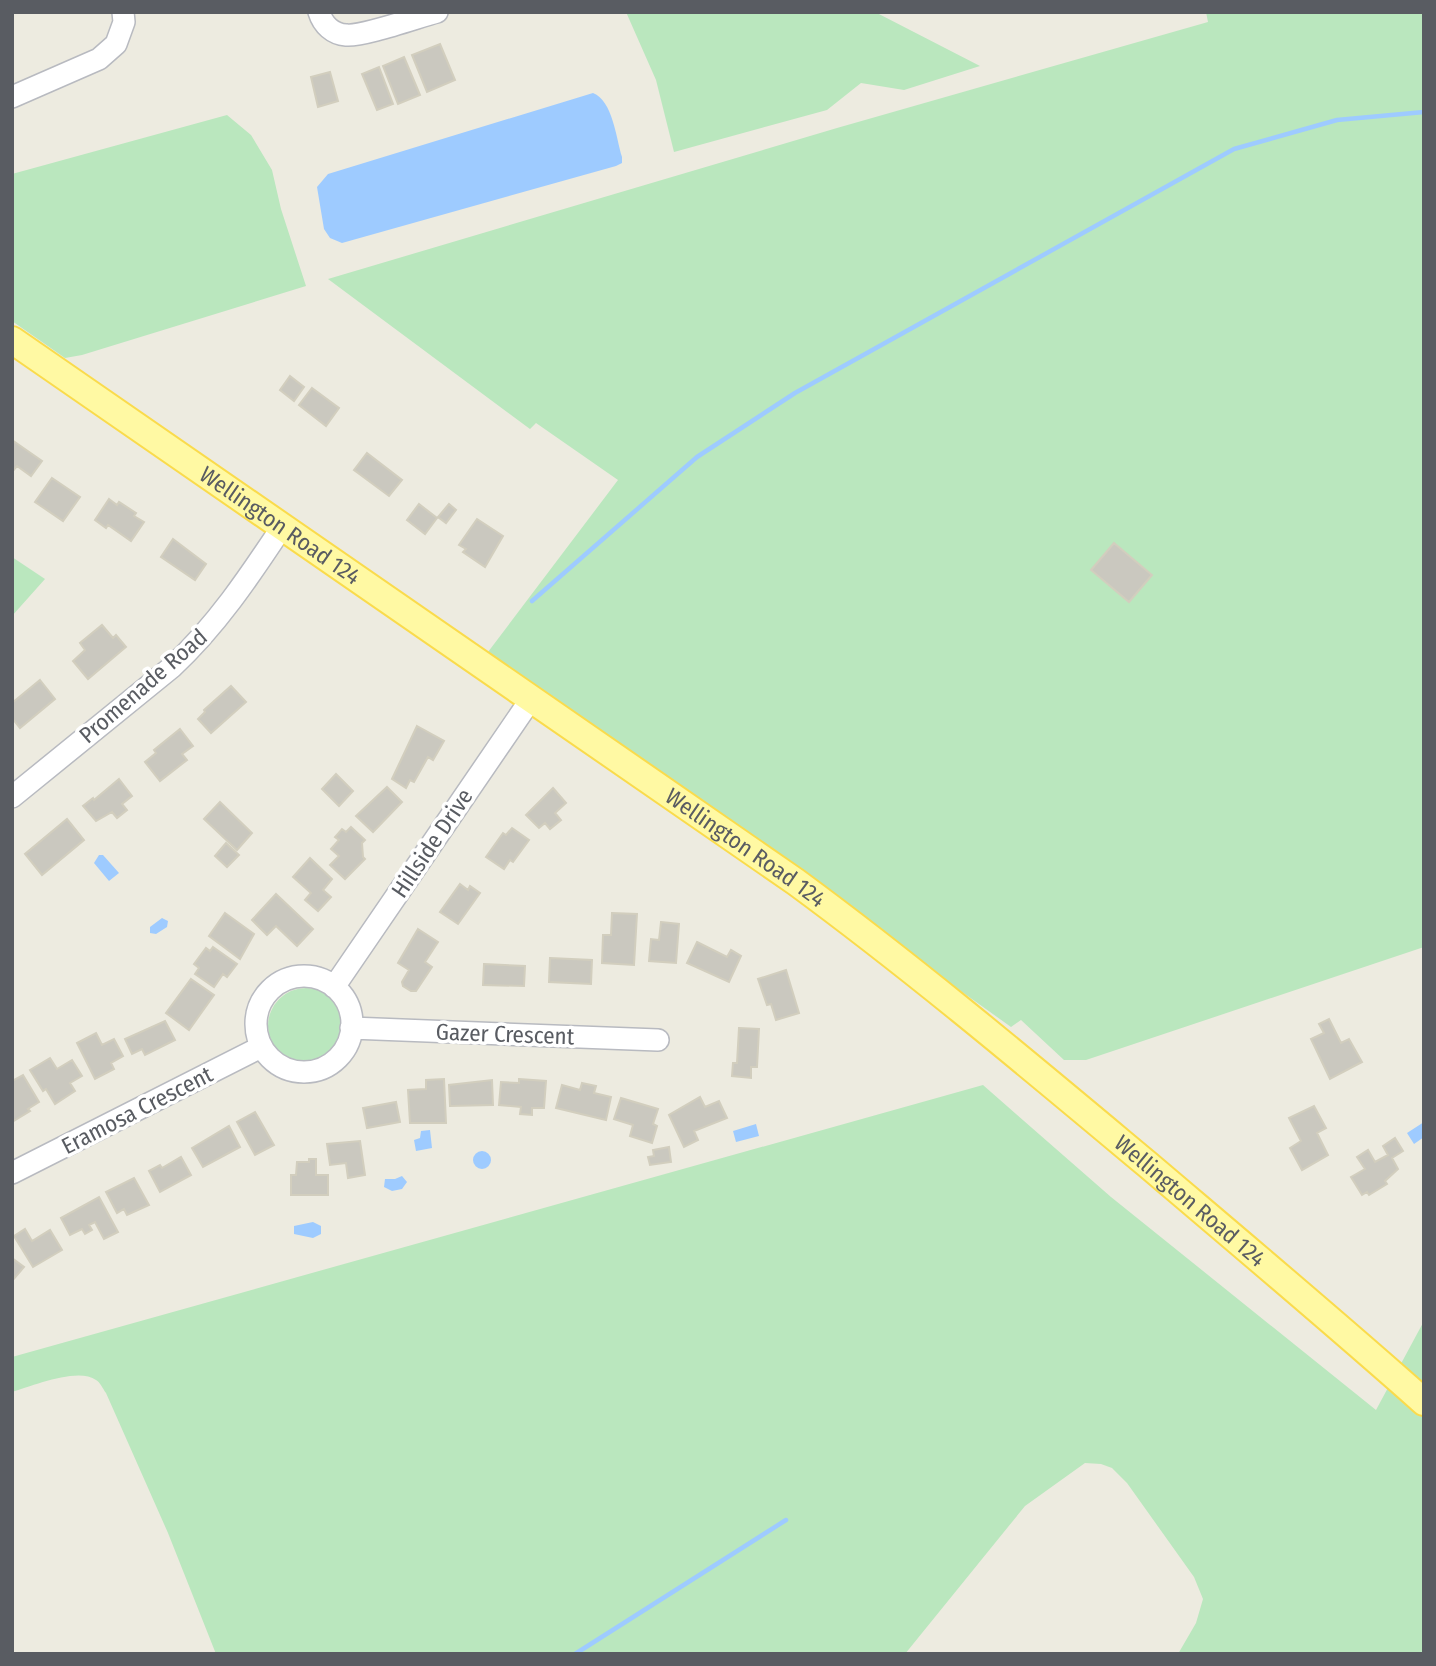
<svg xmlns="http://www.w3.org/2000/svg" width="1436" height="1666" font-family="'Fira Sans Condensed',sans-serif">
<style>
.green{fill:#bae7be}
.water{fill:#9ecbff}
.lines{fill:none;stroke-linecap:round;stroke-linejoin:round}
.stream{stroke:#9ecbff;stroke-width:4.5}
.building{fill:#cac8bf;stroke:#d2cebe;stroke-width:2}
.minor-casing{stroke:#b8bac0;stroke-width:24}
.major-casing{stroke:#fadb4c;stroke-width:30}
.minor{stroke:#fff;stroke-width:21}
.major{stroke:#fff9a3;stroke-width:26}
.labels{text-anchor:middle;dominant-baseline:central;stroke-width:7;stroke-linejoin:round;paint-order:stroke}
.street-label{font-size:23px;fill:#595c62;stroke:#fff}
</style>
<rect width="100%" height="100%" fill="#edebe0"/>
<path class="green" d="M 626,12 L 875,12 L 980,66 L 904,90 L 861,83 L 827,110 L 674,152 L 656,80 Z
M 1206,12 L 1424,12 L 1424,947 L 1086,1060 L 1064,1060 L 1021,1020 L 1011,1027 L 488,652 L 618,480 L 536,423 L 530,429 L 328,279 L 837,128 L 1208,22 Z
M 227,115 L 251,135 L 272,170 L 281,209 L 306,286 L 82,355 L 65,358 L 12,321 L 12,174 Z
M 12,557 L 45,579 L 12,616 Z
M268 1026a38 38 0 1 1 76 0a38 38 0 1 1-76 0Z
M 983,1085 L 1111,1197 L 1376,1410 L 1424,1321 L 1424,1654 L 1178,1654 L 1196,1623 L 1203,1599 L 1194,1577 L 1127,1483 L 1112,1468 L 1101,1464 L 1085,1463 L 1025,1506 L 905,1654 L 216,1654 L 168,1533 L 106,1393 C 103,1389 100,1382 96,1380 C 78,1367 32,1386 12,1392 L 12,1357 Z"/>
<path class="water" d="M 593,93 C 613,101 616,138 622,157 L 622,163 L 616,166 L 342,243 L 330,238 L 324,229 L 317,187 L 328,174 Z
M 99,855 L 103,855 L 119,873 L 109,881 L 94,863 Z
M 162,918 L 168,921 L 167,927 L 156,934 L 150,933 L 150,927 Z
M 1424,1122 L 1424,1137 L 1414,1144 L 1407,1133 Z
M 756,1124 L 759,1136 L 736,1142 L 733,1131 Z
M 430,1130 L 432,1148 L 416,1151 L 414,1140 L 420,1138 L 421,1131 Z
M473 1160a9 9 0 1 1 18 0a9 9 0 1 1-18 0Z
M 402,1176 L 407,1182 L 402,1189 L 392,1191 L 384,1187 L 385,1179 L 395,1179 Z
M 313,1222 L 321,1226 L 321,1234 L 313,1238 L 294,1234 L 294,1226 Z"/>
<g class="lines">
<path class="stream" d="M 532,601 L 697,457 L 795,393 L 1234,149 L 1337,120 L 1424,112
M 575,1654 L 786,1520"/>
</g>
<path class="building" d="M 440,44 L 455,80 L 427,92 L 412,55 Z
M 404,57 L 420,95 L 398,104 L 383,66 Z
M 379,67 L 393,104 L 377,110 L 362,74 Z
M 330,72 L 338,101 L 318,107 L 311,77 Z
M 290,376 L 304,387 L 294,401 L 280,390 Z
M 312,388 L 339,408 L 326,426 L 299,405 Z
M 12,440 L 42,461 L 31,476 L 17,466 L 12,472 Z
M 367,453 L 402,480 L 389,496 L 354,470 Z
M 52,478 L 80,497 L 63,521 L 35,502 Z
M 109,499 L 117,505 L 119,502 L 136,513 L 134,516 L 144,522 L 131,541 L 108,525 L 106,528 L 95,520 Z
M 419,504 L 437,518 L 425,534 L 407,520 Z
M 449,504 L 456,510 L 446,523 L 438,517 Z
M 477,519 L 503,536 L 485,567 L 463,552 L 466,549 L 459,545 Z
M 173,539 L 206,564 L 195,580 L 161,557 Z
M 1114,543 L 1152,575 L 1129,602 L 1091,570 Z
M 102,625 L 113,638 L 116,635 L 126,647 L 88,679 L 73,661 L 85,650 L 80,643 Z
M 40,680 L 55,699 L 20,728 L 12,718 L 12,703 Z
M 231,686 L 246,702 L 211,733 L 198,719 L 205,712 L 204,710 Z
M 417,726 L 444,741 L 433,760 L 428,757 L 414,782 L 410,780 L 406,788 L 392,779 Z
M 180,729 L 193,746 L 182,754 L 187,760 L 160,781 L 145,762 L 156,753 L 154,750 Z
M 336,774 L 353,791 L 339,806 L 322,789 Z
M 119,779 L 132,796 L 122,804 L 127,810 L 117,818 L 112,812 L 96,821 L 83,806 L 93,798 L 94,800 Z
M 387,787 L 402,802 L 373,832 L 356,816 Z
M 553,788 L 566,803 L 555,813 L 561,820 L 550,829 L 545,823 L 539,828 L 526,815 Z
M 220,802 L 252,833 L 237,850 L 204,819 Z
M 67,819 L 84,840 L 42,875 L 25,854 Z
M 351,827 L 365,840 L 362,843 L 363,857 L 365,859 L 345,879 L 330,865 L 339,856 L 331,849 L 339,840 L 335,837 L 342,829 L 346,832 Z
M 512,828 L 529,840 L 513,862 L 510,860 L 504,869 L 486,857 L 503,833 L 506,835 Z
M 226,843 L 239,855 L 227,867 L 215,856 Z
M 310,858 L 332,879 L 323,890 L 331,897 L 318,911 L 305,900 L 311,893 L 293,877 Z
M 460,884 L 468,890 L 470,886 L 480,893 L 458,924 L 440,912 Z
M 276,894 L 313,929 L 297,946 L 276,926 L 267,935 L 252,920 Z
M 225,913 L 254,934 L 240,959 L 209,936 Z
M 612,913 L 637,914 L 634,965 L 602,963 L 603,935 L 611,935 Z
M 661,922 L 679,924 L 676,963 L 649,961 L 651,939 L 659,940 Z
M 418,929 L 438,942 L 425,962 L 432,967 L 416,991 L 411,991 L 403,986 L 402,982 L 409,970 L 398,963 Z
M 697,942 L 727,957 L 731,950 L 741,956 L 729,982 L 687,963 Z
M 213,947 L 237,964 L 227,977 L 223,974 L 214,987 L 195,974 L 199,968 L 194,964 L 206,948 L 210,951 Z
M 550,958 L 592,960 L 591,984 L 549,982 Z
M 484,964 L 525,966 L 524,986 L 483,985 Z
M 786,970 L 799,1013 L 776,1020 L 771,1004 L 767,1005 L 758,979 Z
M 191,979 L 214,995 L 189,1030 L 166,1013 Z
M 1329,1019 L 1341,1043 L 1349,1039 L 1362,1062 L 1330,1079 L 1311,1039 L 1324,1033 L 1319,1024 Z
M 165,1021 L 175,1040 L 145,1055 L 142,1049 L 132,1054 L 125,1039 Z
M 739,1028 L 759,1029 L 757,1067 L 751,1067 L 751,1078 L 732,1076 L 733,1063 L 737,1063 Z
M 96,1033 L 102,1045 L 114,1039 L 123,1056 L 111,1063 L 114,1069 L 95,1079 L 77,1043 Z
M 50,1058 L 57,1069 L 72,1060 L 82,1076 L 70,1083 L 75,1091 L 55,1104 L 46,1089 L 43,1091 L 30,1070 Z
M 23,1075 L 39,1102 L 28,1109 L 30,1111 L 12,1122 L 12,1081 Z
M 444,1079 L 446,1123 L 410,1123 L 408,1090 L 426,1089 L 426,1080 Z
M 519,1079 L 546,1081 L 544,1108 L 532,1108 L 532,1115 L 520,1114 L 521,1107 L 499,1105 L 501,1082 L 519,1083 Z
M 492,1080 L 493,1105 L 450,1106 L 449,1085 Z
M 582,1083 L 596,1086 L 594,1093 L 611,1097 L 606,1120 L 556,1108 L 562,1085 L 580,1090 Z
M 700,1097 L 705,1107 L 719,1101 L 727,1118 L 694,1131 L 698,1140 L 684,1147 L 669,1115 Z
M 621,1098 L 658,1109 L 653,1124 L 657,1126 L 652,1143 L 630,1136 L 633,1125 L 614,1119 Z
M 396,1102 L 400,1122 L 367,1128 L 363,1108 Z
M 1314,1106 L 1326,1128 L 1317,1133 L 1328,1155 L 1302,1170 L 1290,1148 L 1301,1141 L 1289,1118 Z
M 255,1112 L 274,1145 L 255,1155 L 237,1122 Z
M 229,1126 L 240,1147 L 203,1167 L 192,1148 Z
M 1395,1138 L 1403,1151 L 1392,1158 L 1398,1169 L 1385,1181 L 1387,1184 L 1369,1195 L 1367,1192 L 1362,1195 L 1351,1177 L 1365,1169 L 1357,1157 L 1368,1150 L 1375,1162 L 1388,1155 L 1383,1146 Z
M 360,1141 L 365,1175 L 348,1178 L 346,1163 L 330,1165 L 327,1144 Z
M 669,1147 L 671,1162 L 650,1165 L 648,1157 L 654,1156 L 653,1150 Z
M 181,1157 L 191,1175 L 160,1192 L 149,1171 L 160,1165 L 162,1168 Z
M 309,1159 L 316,1159 L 316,1175 L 328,1175 L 328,1195 L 291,1195 L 291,1175 L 296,1175 L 297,1162 L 309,1162 Z
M 134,1178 L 149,1205 L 127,1215 L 124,1209 L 117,1213 L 106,1192 Z
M 99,1197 L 118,1232 L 104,1239 L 95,1222 L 89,1225 L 92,1230 L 85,1234 L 82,1229 L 70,1235 L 61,1218 Z
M 25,1229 L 32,1241 L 50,1230 L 62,1250 L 33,1267 L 14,1236 Z
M 12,1258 L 24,1267 L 12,1281 Z"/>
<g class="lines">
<defs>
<path id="minor" d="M 319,12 C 323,25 333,34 346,35 C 362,37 418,17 437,12
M 12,97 L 99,59 L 116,44 L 124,22 L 123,12
M 12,797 L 172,667 C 216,626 249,577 282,527
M256 1024a48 48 0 1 1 96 0a48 48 0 1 1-96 0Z
M 334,987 L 531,699
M 351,1028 L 658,1040
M 12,1173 L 261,1047"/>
<g id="major">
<path id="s1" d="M 12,340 L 796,882 C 917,971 1032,1068 1147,1164 C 1240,1243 1333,1321 1424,1402"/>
</g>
</defs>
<use href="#minor" class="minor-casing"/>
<use href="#major" class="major-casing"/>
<use href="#minor" class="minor"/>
<use href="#major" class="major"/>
</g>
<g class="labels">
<g class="street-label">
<text stroke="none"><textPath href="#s1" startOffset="326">Wellington Road 124</textPath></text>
<text transform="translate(143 686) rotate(-41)">Promenade Road</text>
<text transform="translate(432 843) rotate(-56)">Hillside Drive</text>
<text stroke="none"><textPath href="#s1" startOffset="892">Wellington Road 124</textPath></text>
<text transform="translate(505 1034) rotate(2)">Gazer Crescent</text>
<text transform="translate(137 1110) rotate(-27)">Eramosa Crescent</text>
<text stroke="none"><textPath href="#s1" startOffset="1460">Wellington Road 124</textPath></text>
</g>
</g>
<rect width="1436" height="1666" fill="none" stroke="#595c62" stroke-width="28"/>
</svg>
